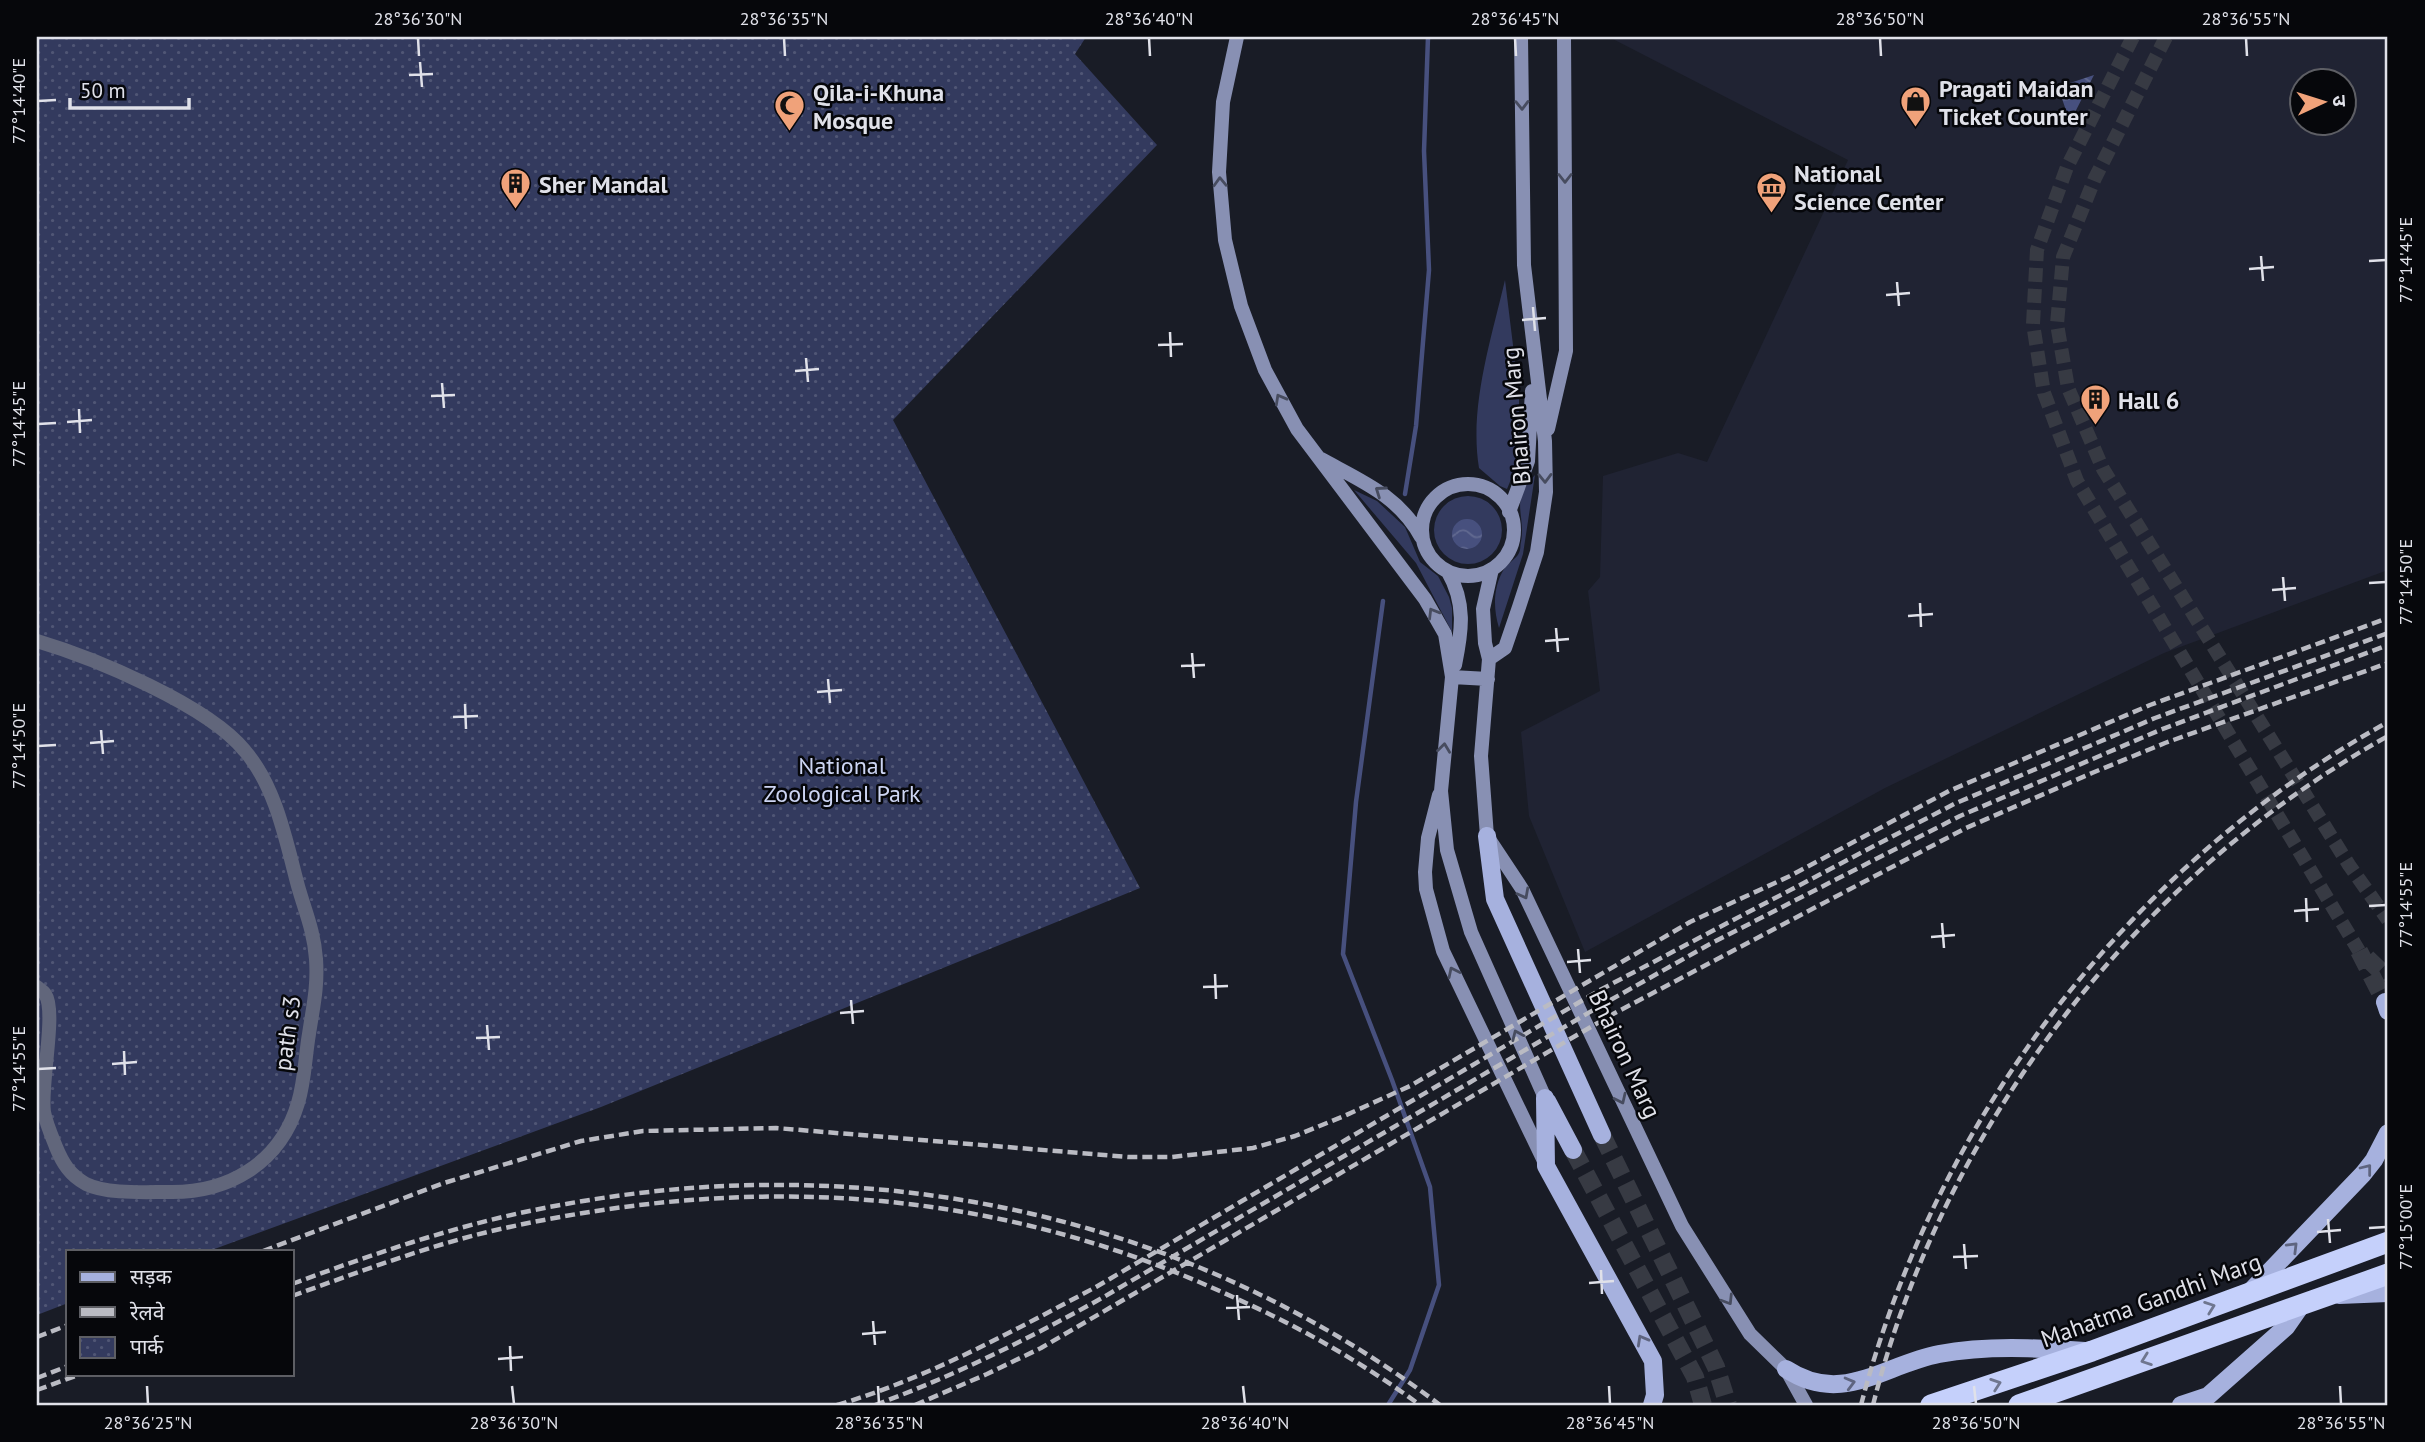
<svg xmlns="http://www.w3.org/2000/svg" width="2425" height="1442" font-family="'PT Sans','Noto Sans Devanagari',sans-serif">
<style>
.built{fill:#202333;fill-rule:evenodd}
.grass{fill:#333a5e}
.park{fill:url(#park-dots)}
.water{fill:url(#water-waves)}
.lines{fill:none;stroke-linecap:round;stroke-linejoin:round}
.stream{stroke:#47507e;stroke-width:4.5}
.secondary-tunnel{stroke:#373a43;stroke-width:14;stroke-dasharray:14 7;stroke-linecap:butt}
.primary-tunnel{stroke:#373a43;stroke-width:18;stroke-dasharray:18 9;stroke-linecap:butt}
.street{stroke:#61667b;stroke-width:14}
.secondary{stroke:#8890b3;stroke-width:14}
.primary{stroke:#a6b1de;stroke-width:18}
.highway{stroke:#c5d0fb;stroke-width:21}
.rail{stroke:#babbc3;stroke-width:4.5;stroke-dasharray:10 5;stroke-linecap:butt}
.oneway{stroke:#474c5f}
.oneway2{stroke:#5e647f}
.oneway3{stroke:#6f768f}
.ticks{fill:none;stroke:#e0e1e9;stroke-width:2.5}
.labels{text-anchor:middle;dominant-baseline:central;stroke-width:5;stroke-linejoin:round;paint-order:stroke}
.poi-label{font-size:24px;font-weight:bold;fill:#e0e1e9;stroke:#06070b;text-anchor:start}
.street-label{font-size:24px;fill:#e0e1e9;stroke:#06070b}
.park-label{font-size:24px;fill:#cdd5f3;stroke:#06070b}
.neatline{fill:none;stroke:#e0e1e9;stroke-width:2.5}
.ticks-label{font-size:18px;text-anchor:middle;fill:#e0e1e9}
</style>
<defs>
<pattern id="park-dots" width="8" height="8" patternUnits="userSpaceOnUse" patternTransform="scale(1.75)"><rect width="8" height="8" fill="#333a5e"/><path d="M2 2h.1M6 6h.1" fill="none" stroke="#505675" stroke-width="1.8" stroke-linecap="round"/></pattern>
<pattern id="water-waves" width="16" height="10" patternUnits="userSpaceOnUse" patternTransform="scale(1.75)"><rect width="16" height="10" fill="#47507e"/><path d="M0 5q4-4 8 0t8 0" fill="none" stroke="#616990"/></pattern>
</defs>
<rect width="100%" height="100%" fill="#191c26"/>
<path class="built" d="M 1609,37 L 2388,37 L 2388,570 L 2164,653 L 1885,788 L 1585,952 L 1529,816 L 1521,732 L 1600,691 L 1588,591 L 1600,577 L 1603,476 L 1678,453 L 1707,462 L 1848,160 ZM 2302,80 L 2344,80 L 2344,122 L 2302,122 Z"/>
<path class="grass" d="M 1505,280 L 1519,394 L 1519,460 L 1507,489 L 1500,486 L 1479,468 C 1469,407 1491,340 1505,280 Z
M 1535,475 L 1523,554 L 1499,628 C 1493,608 1493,587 1504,569 C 1508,563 1516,559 1519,553 C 1521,549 1520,545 1521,542 C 1526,513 1509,502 1535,475 Z
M 1354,490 L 1377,501 L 1405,527 L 1420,562 L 1438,576 L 1449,597 L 1452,608 L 1452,632 L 1416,563 Z
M1434 530a34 34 0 1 1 68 0a34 34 0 1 1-68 0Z"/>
<path class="park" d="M 37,37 L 1086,37 L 1075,54 L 1157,145 L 893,420 L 1140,888 L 601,1107 L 209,1251 L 68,1251 L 68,1303 L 37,1315 Z"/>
<path class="water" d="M 2094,75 L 2070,122 L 2058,87 Z
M1452 534a15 15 0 1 1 30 0a15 15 0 1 1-30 0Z"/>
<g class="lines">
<path class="stream" d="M 1405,494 L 1416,426 L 1429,270 L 1424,151 L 1428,37
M 1383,601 L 1356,802 L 1343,954 L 1392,1080 L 1430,1187 L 1439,1285 L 1410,1370 L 1388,1405"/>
<path class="secondary-tunnel" d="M 2133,37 L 2067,167 L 2037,250 L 2033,324 L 2044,393 L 2077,481 L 2359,951
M 2166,37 L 2095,178 L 2063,257 L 2057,324 L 2068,388 L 2103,469 L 2349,865 L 2388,920"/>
<path class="primary-tunnel" d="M 2359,951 L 2385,1002
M 2367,958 L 2388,978
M 1602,1135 L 1716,1367 L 1728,1405
M 1573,1150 L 1695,1377 L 1703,1405"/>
<path class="street" d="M 37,641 C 94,658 208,705 245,751 C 276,787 286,841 298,886 C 305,911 314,931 316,959 C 318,987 313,1007 309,1034 C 305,1057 305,1080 298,1103 C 280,1164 227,1194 166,1192 C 144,1192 106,1194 86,1184 C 70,1175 63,1164 56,1147 C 52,1137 46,1123 44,1112 C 40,1085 57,1011 45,994 C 43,991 40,990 37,987"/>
<path class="secondary" d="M 1237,37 L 1223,102 L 1219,172 L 1225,240 L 1241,306 L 1265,370 L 1297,429 L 1425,599 L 1445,634 L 1452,677 L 1441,791 L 1447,850 L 1471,932 L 1545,1098
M 1548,429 L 1566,351 L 1564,37
M 1321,459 C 1361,481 1399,496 1421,537
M1422 530a46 46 0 1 1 92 0a46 46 0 1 1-92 0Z
M 1509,512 L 1528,461 L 1532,391
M 1492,569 L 1483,609 L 1485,643 L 1489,659 L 1481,756 L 1487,836 L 1522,889 L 1682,1226 L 1750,1334 L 1786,1369 L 1806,1405
M 1448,572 C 1466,603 1462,631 1455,665
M 1489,659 L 1505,648 L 1519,607 L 1537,552 L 1546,492 L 1545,441 L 1524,265 L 1521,37
M 1452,677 L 1488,679
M 1439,795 L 1428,838 L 1425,872 L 1426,889 L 1443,951 L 1544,1161"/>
<path class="primary" d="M 1487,836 L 1495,899 L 1602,1135
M 2385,1002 L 2388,1011
M 1545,1098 L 1546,1166 L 1653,1361 L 1655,1395 L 1652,1405
M 1547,1101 L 1573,1150
M 2249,1293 L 2363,1174 L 2374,1160 L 2388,1133
M 2339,1295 L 2388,1293
M 1786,1369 C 1842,1406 1883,1365 1939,1354 C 1987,1345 2036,1348 2085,1351
M 2181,1405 L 2208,1396 L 2286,1327 L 2302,1304"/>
<path class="highway" d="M 1931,1405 L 2092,1351 L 2388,1242
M 2019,1405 L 2388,1274"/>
<path class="rail" d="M 263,1251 L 444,1183 L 581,1141 L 643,1131 L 776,1128 L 1128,1157 L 1172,1157 L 1253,1148 L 1295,1136 L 1344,1116 L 1410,1086 L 1690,922 L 1790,876 L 1949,791 L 2150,705 L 2388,618
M 292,1284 C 381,1251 472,1220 566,1204 C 875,1148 1189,1215 1440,1405
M 292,1296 C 359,1272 427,1246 496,1230 C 752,1172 995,1186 1235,1298 C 1300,1327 1363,1363 1420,1405
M 37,1337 L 68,1325
M 37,1378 L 68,1366
M 37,1390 L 81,1374
M 837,1405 C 928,1378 1013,1331 1096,1287 L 1600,990 L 1954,804 L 2155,718 L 2388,633
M 875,1405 C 954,1376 1028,1339 1102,1298 L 1607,1002 L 1710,944 L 1960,816 L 2160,730 L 2388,645
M 915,1405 L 987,1374 L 1041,1348 L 1613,1014 L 1966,828 L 2092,773 L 2165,743 L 2388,663
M 1861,1405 C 1936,1118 2128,866 2388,722
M 1873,1405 C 1943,1126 2137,876 2388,736"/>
</g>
<defs><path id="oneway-chevron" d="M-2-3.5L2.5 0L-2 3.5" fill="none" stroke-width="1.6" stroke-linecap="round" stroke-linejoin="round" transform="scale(1.75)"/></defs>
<g class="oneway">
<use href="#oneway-chevron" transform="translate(1522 105) rotate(89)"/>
<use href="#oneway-chevron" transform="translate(1565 178) rotate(90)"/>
<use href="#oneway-chevron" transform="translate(1220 182) rotate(-92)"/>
<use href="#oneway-chevron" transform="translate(1280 399) rotate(-119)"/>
<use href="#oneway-chevron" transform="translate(1545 478) rotate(89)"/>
<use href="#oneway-chevron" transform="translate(1380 491) rotate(-145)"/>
<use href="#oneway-chevron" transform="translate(1433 613) rotate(-121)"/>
<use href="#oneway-chevron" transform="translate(1444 748) rotate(-83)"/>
<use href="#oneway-chevron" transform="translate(1524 894) rotate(62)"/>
<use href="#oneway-chevron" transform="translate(1453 972) rotate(-116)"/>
<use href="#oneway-chevron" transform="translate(1517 1035) rotate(-114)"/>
<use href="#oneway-chevron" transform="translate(1621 1099) rotate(65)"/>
<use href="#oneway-chevron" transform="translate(1728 1300) rotate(58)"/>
</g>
<g class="oneway2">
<use href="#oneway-chevron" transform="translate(2367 1169) rotate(-52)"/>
<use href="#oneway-chevron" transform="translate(2293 1247) rotate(-45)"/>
<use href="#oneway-chevron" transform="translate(1642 1340) rotate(-119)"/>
<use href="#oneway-chevron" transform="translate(1850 1383) rotate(-15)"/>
</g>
<g class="oneway3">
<use href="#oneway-chevron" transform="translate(2210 1307) rotate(-20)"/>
<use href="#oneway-chevron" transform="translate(2146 1360) rotate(160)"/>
<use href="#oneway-chevron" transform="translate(1996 1384) rotate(-19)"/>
</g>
<path class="ticks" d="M 418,38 L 419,56M 784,38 L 785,56M 1149,38 L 1150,56M 1515,38 L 1516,56M 1880,38 L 1881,56M 2246,38 L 2247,56M 420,62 L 422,87M 409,75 L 433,74M 38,101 L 56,100M 2261,256 L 2263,281M 2369,261 L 2386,260M 2249,269 L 2274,267M 1897,282 L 1899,306M 1886,295 L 1910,293M 1533,307 L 1535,331M 1522,320 L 1546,318M 1170,332 L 1171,357M 1158,345 L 1183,344M 806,358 L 808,382M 795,371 L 819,369M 442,383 L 444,408M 431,396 L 455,395M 79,409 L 80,433M 67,422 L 92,420M 38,424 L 56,423M 2283,577 L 2285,601M 2369,583 L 2386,582M 2272,590 L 2296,588M 1920,603 L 1921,627M 1908,616 L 1933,614M 1556,628 L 1558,652M 1545,641 L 1569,639M 1192,653 L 1194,678M 1181,666 L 1205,665M 828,679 L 830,703M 817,692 L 842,690M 465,704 L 466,729M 453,717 L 478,716M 101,730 L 103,754M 90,743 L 114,741M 38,746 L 56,745M 2306,898 L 2307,922M 2369,906 L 2386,905M 2294,911 L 2319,909M 1942,923 L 1944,948M 1931,937 L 1955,935M 1578,949 L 1580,973M 1567,962 L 1591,960M 1215,974 L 1216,999M 1203,987 L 1228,986M 851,1000 L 853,1024M 840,1013 L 864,1011M 487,1025 L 489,1050M 476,1038 L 500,1037M 124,1051 L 125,1075M 112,1064 L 137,1062M 38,1069 L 56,1068M 2328,1219 L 2330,1243M 2369,1228 L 2386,1227M 2317,1232 L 2341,1230M 1964,1244 L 1966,1269M 1953,1257 L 1978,1256M 1601,1270 L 1602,1294M 1589,1283 L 1614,1281M 1237,1295 L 1239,1320M 1226,1308 L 1250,1307M 873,1321 L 875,1345M 862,1334 L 886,1332M 510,1346 L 511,1371M 498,1359 L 523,1357M 147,1386 L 148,1404M 512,1386 L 514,1404M 878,1386 L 879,1404M 1243,1386 L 1245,1404M 1609,1386 L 1610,1404M 1974,1386 L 1976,1404M 2340,1386 L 2341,1404"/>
<defs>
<symbol id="shop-pin" viewBox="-11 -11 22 30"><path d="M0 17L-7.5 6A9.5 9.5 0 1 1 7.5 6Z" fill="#f0a27a" stroke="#06070b"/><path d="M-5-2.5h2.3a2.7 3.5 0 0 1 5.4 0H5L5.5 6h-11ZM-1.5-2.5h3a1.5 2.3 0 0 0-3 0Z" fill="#111"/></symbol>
<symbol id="mosque-pin" viewBox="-11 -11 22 30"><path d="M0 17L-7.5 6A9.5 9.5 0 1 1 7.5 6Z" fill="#f0a27a" stroke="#06070b"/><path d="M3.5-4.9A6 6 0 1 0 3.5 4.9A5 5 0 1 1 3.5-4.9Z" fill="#111"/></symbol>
<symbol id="building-pin" viewBox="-11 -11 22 30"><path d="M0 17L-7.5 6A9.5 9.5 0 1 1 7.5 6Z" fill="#f0a27a" stroke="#06070b"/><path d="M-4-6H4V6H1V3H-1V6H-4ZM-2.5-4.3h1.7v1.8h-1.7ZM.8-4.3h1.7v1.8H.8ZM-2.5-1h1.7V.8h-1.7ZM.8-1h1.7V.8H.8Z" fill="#111"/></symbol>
<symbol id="museum-pin" viewBox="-11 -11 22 30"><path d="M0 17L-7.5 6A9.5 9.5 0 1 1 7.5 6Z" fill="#f0a27a" stroke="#06070b"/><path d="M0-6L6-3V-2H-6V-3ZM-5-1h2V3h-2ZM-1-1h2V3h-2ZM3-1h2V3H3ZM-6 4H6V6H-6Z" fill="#111"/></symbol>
</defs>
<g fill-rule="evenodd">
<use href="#shop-pin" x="1898" y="84" width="35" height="47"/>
<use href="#mosque-pin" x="772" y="88" width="35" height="47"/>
<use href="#building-pin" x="498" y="166" width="35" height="47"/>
<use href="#museum-pin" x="1754" y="170" width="35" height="47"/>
<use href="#building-pin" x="2078" y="382" width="35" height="47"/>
</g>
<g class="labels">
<g class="poi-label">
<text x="1939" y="88">Pragati Maidan<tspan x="1939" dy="28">Ticket Counter</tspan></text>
<text x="813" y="92">Qila-i-Khuna<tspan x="813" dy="28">Mosque</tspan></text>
<text x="1794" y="173">National<tspan x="1794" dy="28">Science Center</tspan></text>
<text x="539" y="184">Sher Mandal</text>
<text x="2118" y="400">Hall 6</text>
</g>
<g class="street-label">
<text transform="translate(1516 416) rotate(-95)">Bhairon Marg</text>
<text transform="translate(287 1033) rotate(-82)">path s3</text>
<text transform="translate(1625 1054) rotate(65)">Bhairon Marg</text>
<text transform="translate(2151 1300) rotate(-20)">Mahatma Gandhi Marg</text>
</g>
<g class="park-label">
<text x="842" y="765">National<tspan x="842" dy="28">Zoological Park</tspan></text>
</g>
</g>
<rect width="2425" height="1442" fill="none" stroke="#06070b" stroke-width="77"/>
<rect x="66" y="1250" width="228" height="126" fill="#06070b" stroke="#5d5e64" stroke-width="2"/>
<rect x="80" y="1272" width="35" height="10" fill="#a6b1de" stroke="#5d5e64" stroke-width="2"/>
<text x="130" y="1284" font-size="21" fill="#e0e1e9">सड़क</text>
<rect x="80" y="1307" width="35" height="10" fill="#babbc3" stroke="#5d5e64" stroke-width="2"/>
<text x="130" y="1320" font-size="21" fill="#e0e1e9">रेलवे</text>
<rect x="80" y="1337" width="35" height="21" fill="url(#park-dots)" stroke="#5d5e64" stroke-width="2"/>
<text x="130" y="1354" font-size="21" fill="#e0e1e9">पार्क</text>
<g transform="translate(2323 102) rotate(86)"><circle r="33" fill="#06070b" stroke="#5d5e64" stroke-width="2"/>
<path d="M0-5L12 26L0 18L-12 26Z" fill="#f0a27a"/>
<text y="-10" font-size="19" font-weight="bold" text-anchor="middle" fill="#e0e1e9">उ</text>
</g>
<path d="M70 98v10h119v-10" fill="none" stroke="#e0e1e9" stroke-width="3.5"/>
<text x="80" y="98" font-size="21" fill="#e0e1e9" stroke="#06070b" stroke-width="5" paint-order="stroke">50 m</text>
<rect x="38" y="38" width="2348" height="1366" class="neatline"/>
<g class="ticks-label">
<text x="418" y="25">28°36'30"N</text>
<text x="784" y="25">28°36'35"N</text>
<text x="1149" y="25">28°36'40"N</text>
<text x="1515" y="25">28°36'45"N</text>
<text x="1880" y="25">28°36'50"N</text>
<text x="2246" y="25">28°36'55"N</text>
<text transform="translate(19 101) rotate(-90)" y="6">77°14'40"E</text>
<text transform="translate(2406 260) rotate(-90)" y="6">77°14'45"E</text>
<text transform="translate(19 424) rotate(-90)" y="6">77°14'45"E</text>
<text transform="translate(2406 582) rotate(-90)" y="6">77°14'50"E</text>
<text transform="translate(19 746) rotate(-90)" y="6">77°14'50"E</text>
<text transform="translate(2406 905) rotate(-90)" y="6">77°14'55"E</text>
<text transform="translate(19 1069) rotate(-90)" y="6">77°14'55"E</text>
<text transform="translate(2406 1227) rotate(-90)" y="6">77°15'00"E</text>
<text x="148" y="1429">28°36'25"N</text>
<text x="514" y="1429">28°36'30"N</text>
<text x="879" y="1429">28°36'35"N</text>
<text x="1245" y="1429">28°36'40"N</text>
<text x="1610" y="1429">28°36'45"N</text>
<text x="1976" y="1429">28°36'50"N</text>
<text x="2341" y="1429">28°36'55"N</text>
</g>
</svg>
